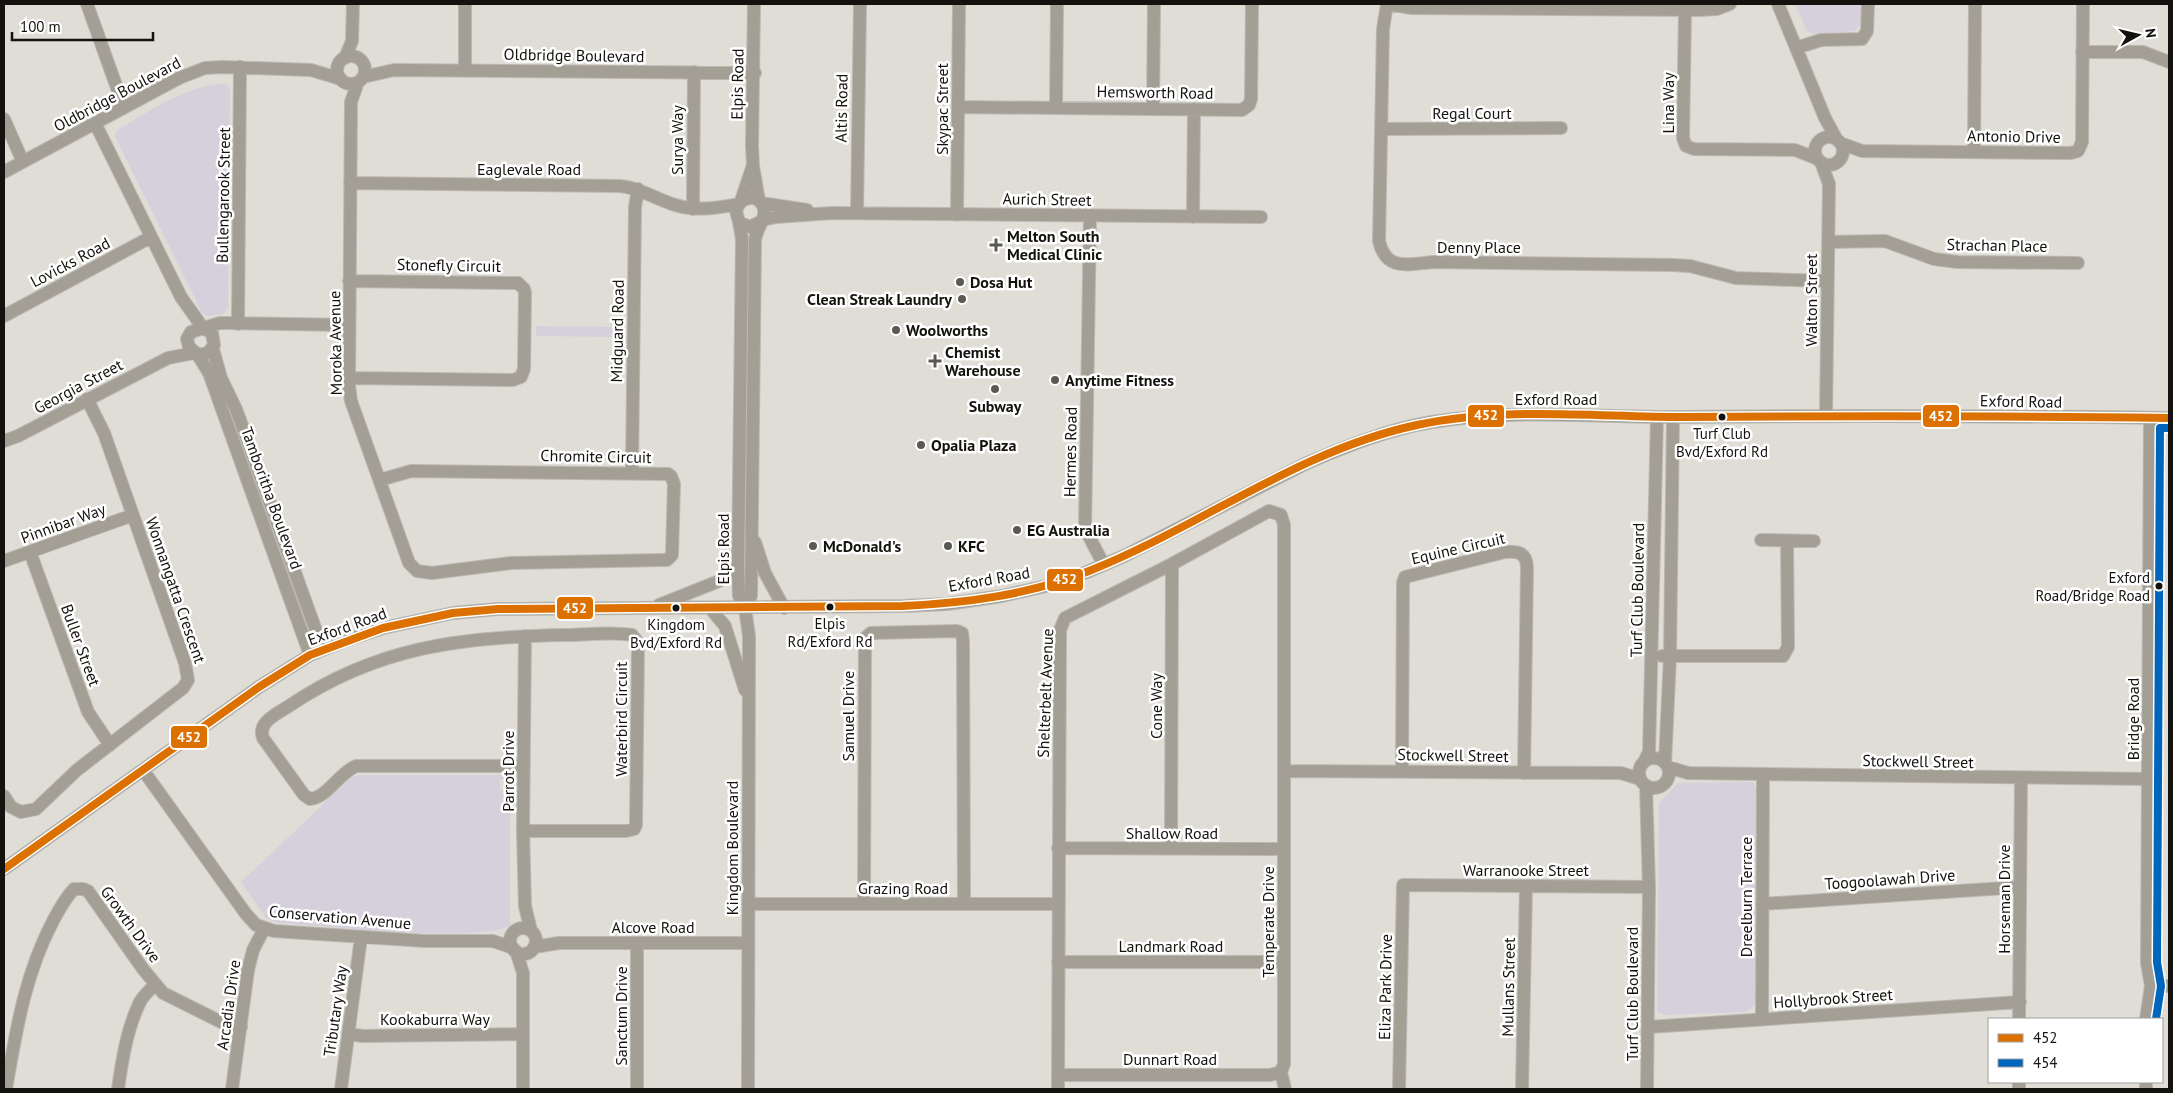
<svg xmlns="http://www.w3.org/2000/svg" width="2173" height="1093" font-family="'PT Sans',sans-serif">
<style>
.green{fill:#d6cfdc}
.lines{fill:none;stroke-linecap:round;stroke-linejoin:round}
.minor-casing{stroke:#bab8b3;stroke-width:14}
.minor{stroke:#a39f94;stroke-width:12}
.bus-1-casing{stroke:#fff;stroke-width:11}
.bus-2-casing{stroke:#fff;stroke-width:11}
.bus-1{stroke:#dc7102;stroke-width:8}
.bus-2{stroke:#0065bd;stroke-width:8}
.poi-dot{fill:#5b5954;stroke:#fff;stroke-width:2}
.bus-dot{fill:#14120e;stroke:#fff;stroke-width:2}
.labels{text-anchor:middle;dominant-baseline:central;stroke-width:5;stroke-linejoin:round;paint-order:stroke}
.bus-label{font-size:15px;fill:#14120e;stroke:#fff}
.street-label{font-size:16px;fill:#14120e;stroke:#fff}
.poi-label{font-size:16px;font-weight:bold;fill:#14120e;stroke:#fff;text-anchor:start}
.line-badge{stroke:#fff;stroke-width:2}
.badge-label{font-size:14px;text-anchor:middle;font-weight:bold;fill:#fff}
</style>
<rect width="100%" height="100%" fill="#dfddd6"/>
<path class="green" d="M 1795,4 L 1862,4 L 1860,24 L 1855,31 L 1812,34 L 1807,31 Z
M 222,84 L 226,84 L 230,88 L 228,308 L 223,314 L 208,316 L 202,313 L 115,136 L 117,130 C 147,113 187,85 222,84 Z
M 536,326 L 622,327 L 622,337 L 536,336 Z
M 359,775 L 506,775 L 510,779 L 500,779 L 500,789 L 510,789 L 510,925 C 483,944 318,925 277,923 L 266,918 L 241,882 L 352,777 Z
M 1753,782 L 1758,791 L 1756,1003 L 1746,1012 L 1665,1015 L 1657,1012 L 1659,803 L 1678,783 Z"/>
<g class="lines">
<defs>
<path id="minor" d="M 87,4 L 117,88 L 127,106
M 754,4 L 752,146 L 753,166 L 759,201
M 1730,4 L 1717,9 L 1699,10 L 1412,8 L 1387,4 L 1383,29 L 1379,241 C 1386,272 1409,264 1433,262 L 1672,265 L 1690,266 L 1736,278 L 1827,281
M 1778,4 L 1825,118 L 1837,140
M 1685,10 L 1683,138 L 1686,146 L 1694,149 L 1795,150 L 1818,159
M 1796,48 L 1821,40 L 1862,39 L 1867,31 L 1868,4
M 2082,52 L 2143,52 L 2169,62
M337 70a14 14 0 1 1 28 0a14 14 0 1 1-28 0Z
M 345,58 L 352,41 L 353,4
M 465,70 L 465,4
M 363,77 L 394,70 L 755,73
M 358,82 L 351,102 L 349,385 L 351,401 L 409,563 L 417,571 L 432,573 L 511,563 L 662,560 L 667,560 L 672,555 L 674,484 L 671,476 L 668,474 L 411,471 L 380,480
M 958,107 L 1242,110 L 1249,105 L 1251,99 L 1252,4
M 1056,108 L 1057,4
M 1153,109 L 1154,4
M 4,119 L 23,162
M 95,123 L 181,297 L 203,328
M 1382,129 L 1561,128
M1815 151a14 14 0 1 1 28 0a14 14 0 1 1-28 0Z
M 1840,143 L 1862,151 L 2071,153 L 2078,151 L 2082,142 L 2083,4
M 1974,152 L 1975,4
M 1821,162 L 1829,184 L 1826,415
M 4,172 L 179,78 L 205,68 L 222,67 L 311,70 L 341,79
M 350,183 L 620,186 C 640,188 654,198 672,204 C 695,212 716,208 739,204
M 741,201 L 752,168
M 761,203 L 807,210
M 693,209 L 694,72
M 857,213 L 860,4
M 957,215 L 959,4
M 1090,216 L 1085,529 L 1104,565
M 1193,217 L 1194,109
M 762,220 L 776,217 L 832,213 L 1261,217
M 739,222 L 742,239 L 738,567 L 739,596 L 745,608 L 749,636 L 748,1089
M 1828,242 L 1885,241 L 1934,259 L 1958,262 L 2078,263
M 4,316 L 151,237
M 238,324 L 240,67
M 204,328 L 220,323 L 230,323 L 349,325
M 213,349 L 221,378 L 236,409 L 323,650
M 198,355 L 208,353 L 214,345 L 212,333 L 203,328 L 191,332 L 187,339 L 189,347 L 198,355 L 209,373 L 310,655
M 349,378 L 513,380 L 521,377 L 524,369 L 525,293 L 524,289 L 518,283 L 349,281
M 4,441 L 18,436 L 168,358 L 194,353
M 632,473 L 635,207 L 638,189
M 1761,540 L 1814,541
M 755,542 L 765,573 L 784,608
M 30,552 L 88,712 L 110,745
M 4,561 L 133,515
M 659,605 L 719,581 L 738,567
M 710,608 L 725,626 L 745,690
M 745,608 L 751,596 L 755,240 C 756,230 766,219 764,209 C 761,192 739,196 736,211 L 739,222 L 750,227 L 760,222
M 525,636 L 523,831 L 525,906 L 531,931
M 1662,656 L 1783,656 L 1788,647 L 1787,541
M1639 773a15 15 0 1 1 30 0a15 15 0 1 1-30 0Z
M 1644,762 L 1649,752 L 1657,417
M 1665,763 L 1670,656 L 1673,417
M 1668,767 L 1688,773 L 2149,779
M 143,770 L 246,914 L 256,925 L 274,931 L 425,941 L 493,941 L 513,948
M 1285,771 L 1621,773 L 1640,779
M 1402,771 L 1403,583 L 1405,577 L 1505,552 C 1519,551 1526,553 1527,567 L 1524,773
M 1646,786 L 1649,887 L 1647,1089
M 4,796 L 11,807 L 21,812 L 36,809 L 77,770 L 183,688 L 188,680 L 185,663 L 104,433 L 87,399
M 523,831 L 626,831 L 634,829 L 636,825 L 638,645 L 637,641 L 632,635 C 611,631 585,635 564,635 C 461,637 376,647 289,706 C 277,714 257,722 263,738 L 304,795 L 310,799 C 328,797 339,773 356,766 L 524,766
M 1058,848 L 1284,849
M 1171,849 L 1172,564
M 4,869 L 259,687 L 310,655 L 347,640 L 383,628 L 453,613 L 498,609 L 903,606 L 947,604 L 1002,596 L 1046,586 L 1087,572 L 1124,556 L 1307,463 C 1347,446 1389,429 1432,422 C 1516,408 1600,418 1684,417 C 1846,415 2008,416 2169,418
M 748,904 L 1058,904
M 864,904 L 865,638 L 871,633 L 957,631 L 962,633 L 963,641 L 964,904
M 1762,904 L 2020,887
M510 941a13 13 0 1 1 26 0a13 13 0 1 1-26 0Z
M 637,943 L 637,1089
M 534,947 L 559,943 L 748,943
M 516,951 L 523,973 L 523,1089
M 1058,962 L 1284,962
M 2151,986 L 2169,986
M 1762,1019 L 1763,775
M 2019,1019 L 2021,779
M 2146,1019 L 2151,986 L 2147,963 L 2150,418
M 1649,1027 L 2020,1002
M 348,1034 L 363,1036 L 523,1034
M 1281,1072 L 1285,1089
M 1058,1075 L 1270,1075 L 1281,1072
M 2146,1082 L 2146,1089
M 6,1089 C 16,1031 25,974 53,921 C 59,910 65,898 74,889 L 83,889 L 88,891 L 143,969 L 163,993 L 227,1025 L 241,1027
M 118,1089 C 122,1061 127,1028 140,1002 C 143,996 150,990 155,984
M 232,1089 L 248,970 L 253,950 L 264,929
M 341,1089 L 361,937
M 1058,1089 L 1060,630 L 1065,618 L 1172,564 L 1269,511 L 1281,515 L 1284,525 L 1284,1064 L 1281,1072
M 1399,1089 L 1403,885 L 1649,887
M 1522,1089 L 1526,886
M 2019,1089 L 2019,1082"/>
</defs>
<use href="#minor" class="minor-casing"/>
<use href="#minor" class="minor"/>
<defs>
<path id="bus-1" d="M 4,869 L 259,687 L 310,655 L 383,628 L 453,613 L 498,609 L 903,606 C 966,603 1029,595 1089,571 C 1200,527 1299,450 1417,425 C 1504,406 1596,417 1684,417 C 1846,416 2007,416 2169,418"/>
<path id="bus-2" d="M 2156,1019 L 2161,986 L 2157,962 L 2160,428 L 2169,428"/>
</defs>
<use href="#bus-1" class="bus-1-casing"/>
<use href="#bus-2" class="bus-2-casing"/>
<use href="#bus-1" class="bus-1"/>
<use href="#bus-2" class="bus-2"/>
</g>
<g class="poi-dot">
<path d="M993.5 237.5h5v5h5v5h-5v5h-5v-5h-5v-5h5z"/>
<circle cx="960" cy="282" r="5"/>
<circle cx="962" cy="299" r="5"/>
<circle cx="896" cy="330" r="5"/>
<path d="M932.5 353.5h5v5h5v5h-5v5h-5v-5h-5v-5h5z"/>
<circle cx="1055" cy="380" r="5"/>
<circle cx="995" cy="389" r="5"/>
<circle cx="921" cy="445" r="5"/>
<circle cx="1017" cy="530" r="5"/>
<circle cx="813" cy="546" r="5"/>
<circle cx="948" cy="546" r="5"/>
</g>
<g class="bus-dot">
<circle cx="1722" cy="417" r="4.5"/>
<circle cx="2159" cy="586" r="4.5"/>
<circle cx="830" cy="607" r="4.5"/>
<circle cx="676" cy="608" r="4.5"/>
</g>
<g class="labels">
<g class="bus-label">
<text x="1722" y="433">Turf Club<tspan x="1722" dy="18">Bvd/Exford Rd</tspan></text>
<text x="2150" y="577" text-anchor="end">Exford<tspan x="2150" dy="18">Road/Bridge Road</tspan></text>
<text x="830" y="623">Elpis<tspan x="830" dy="18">Rd/Exford Rd</tspan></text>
<text x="676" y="624">Kingdom<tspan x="676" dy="18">Bvd/Exford Rd</tspan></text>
</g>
<g class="street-label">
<text transform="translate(574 55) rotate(1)">Oldbridge Boulevard</text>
<text transform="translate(737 84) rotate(-89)">Elpis Road</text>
<text transform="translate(1155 92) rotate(1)">Hemsworth Road</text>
<text transform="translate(117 94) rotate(-28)">Oldbridge Boulevard</text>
<text transform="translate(1668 103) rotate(-90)">Lina Way</text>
<text transform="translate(841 108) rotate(-89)">Altis Road</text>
<text transform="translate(942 109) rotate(-90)">Skypac Street</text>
<text x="1472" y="113">Regal Court</text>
<text transform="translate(2014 136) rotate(1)">Antonio Drive</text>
<text transform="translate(677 140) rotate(-90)">Surya Way</text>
<text x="529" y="169">Eaglevale Road</text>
<text transform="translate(223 195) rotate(-89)">Bullengarook Street</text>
<text transform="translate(1047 199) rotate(1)">Aurich Street</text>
<text transform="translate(1997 245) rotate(1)">Strachan Place</text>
<text x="1479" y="247">Denny Place</text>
<text transform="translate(70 262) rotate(-28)">Lovicks Road</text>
<text transform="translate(449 265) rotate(1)">Stonefly Circuit</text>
<text transform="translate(1811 300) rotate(-90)">Walton Street</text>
<text transform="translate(617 331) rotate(-89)">Midguard Road</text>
<text transform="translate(335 343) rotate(-91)">Moroka Avenue</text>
<text transform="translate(78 386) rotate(-28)">Georgia Street</text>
<text x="1556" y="399">Exford Road</text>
<text transform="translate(2021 401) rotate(1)">Exford Road</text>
<text transform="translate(1070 452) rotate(-89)">Hermes Road</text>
<text transform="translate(596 456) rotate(1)">Chromite Circuit</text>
<text transform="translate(272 498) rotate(70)">Tamboritha Boulevard</text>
<text transform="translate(63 523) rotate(-20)">Pinnibar Way</text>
<text transform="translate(1458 548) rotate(-13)">Equine Circuit</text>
<text transform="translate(723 549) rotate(-90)">Elpis Road</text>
<text transform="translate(989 579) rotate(-10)">Exford Road</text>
<text transform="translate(176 590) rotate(71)">Wonnangatta Crescent</text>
<text transform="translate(1637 590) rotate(-89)">Turf Club Boulevard</text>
<text transform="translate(347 626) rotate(-20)">Exford Road</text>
<text transform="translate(81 645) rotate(70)">Buller Street</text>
<text transform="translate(1045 693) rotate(-88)">Shelterbelt Avenue</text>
<text transform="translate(1156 706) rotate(-90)">Cone Way</text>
<text transform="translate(848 716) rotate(-90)">Samuel Drive</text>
<text transform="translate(621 719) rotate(-90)">Waterbird Circuit</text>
<text transform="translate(2133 719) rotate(-90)">Bridge Road</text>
<text transform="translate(1453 755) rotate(1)">Stockwell Street</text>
<text transform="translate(1918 761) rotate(1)">Stockwell Street</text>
<text transform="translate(508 771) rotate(-90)">Parrot Drive</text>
<text x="1172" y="833">Shallow Road</text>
<text transform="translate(732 848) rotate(-90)">Kingdom Boulevard</text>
<text x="1526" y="870">Warranooke Street</text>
<text transform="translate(1890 879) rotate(-4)">Toogoolawah Drive</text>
<text x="903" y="888">Grazing Road</text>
<text transform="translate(1746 897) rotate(-90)">Dreelburn Terrace</text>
<text transform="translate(2004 899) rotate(-90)">Horseman Drive</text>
<text transform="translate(340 917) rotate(5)">Conservation Avenue</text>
<text transform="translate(1268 922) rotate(-90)">Temperate Drive</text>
<text transform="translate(131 924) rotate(54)">Growth Drive</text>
<text x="653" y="927">Alcove Road</text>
<text x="1171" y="946">Landmark Road</text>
<text transform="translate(1385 987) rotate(-89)">Eliza Park Drive</text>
<text transform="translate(1508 987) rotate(-89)">Mullans Street</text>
<text transform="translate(1632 994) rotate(-90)">Turf Club Boulevard</text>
<text transform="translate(1833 998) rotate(-4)">Hollybrook Street</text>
<text transform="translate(228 1005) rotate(-82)">Arcadia Drive</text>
<text transform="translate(335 1011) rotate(-82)">Tributary Way</text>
<text transform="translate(621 1016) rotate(-90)">Sanctum Drive</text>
<text x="435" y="1019">Kookaburra Way</text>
<text x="1170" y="1059">Dunnart Road</text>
</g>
<g class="poi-label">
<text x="1007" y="236">Melton South<tspan x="1007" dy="18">Medical Clinic</tspan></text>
<text x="970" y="282">Dosa Hut</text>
<text x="952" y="299" text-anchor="end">Clean Streak Laundry</text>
<text x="906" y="330">Woolworths</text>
<text x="945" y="352">Chemist<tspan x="945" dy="18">Warehouse</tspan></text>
<text x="1065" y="380">Anytime Fitness</text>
<text x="995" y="406" text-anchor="middle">Subway</text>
<text x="931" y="445">Opalia Plaza</text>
<text x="1027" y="530">EG Australia</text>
<text x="823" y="546">McDonald's</text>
<text x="958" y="546">KFC</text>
</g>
</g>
<g class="line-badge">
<rect x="1467" y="404" width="38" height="24" rx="5" fill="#dc7102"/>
<rect x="1922" y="404" width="38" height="24" rx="5" fill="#dc7102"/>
<rect x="1046" y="568" width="38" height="24" rx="5" fill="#dc7102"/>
<rect x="556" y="596" width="38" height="24" rx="5" fill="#dc7102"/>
<rect x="170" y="725" width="38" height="24" rx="5" fill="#dc7102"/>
</g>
<g class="badge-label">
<text x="1486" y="420">452</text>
<text x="1941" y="421">452</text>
<text x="1065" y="584">452</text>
<text x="575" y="613">452</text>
<text x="189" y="742">452</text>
</g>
<rect width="2173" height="1093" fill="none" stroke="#14120e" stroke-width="10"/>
<rect x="1988" y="1018" width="175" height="65" fill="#ffffff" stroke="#a1a09f"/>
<rect x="1998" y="1034" width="25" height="8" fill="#dc7102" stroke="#a1a09f"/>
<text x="2033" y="1043" font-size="15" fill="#14120e">452</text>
<rect x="1998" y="1059" width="25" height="8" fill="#0065bd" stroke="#a1a09f"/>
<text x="2033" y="1068" font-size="15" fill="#14120e">454</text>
<g transform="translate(2138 35) rotate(82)" stroke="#ffffff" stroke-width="4" paint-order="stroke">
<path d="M0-4L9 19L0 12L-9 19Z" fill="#14120e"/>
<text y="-8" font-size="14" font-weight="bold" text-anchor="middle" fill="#14120e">N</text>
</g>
<path d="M12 32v8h141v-8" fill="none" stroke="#14120e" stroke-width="2.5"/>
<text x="20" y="32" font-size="15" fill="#14120e" stroke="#ffffff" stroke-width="4" paint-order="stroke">100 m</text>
</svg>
